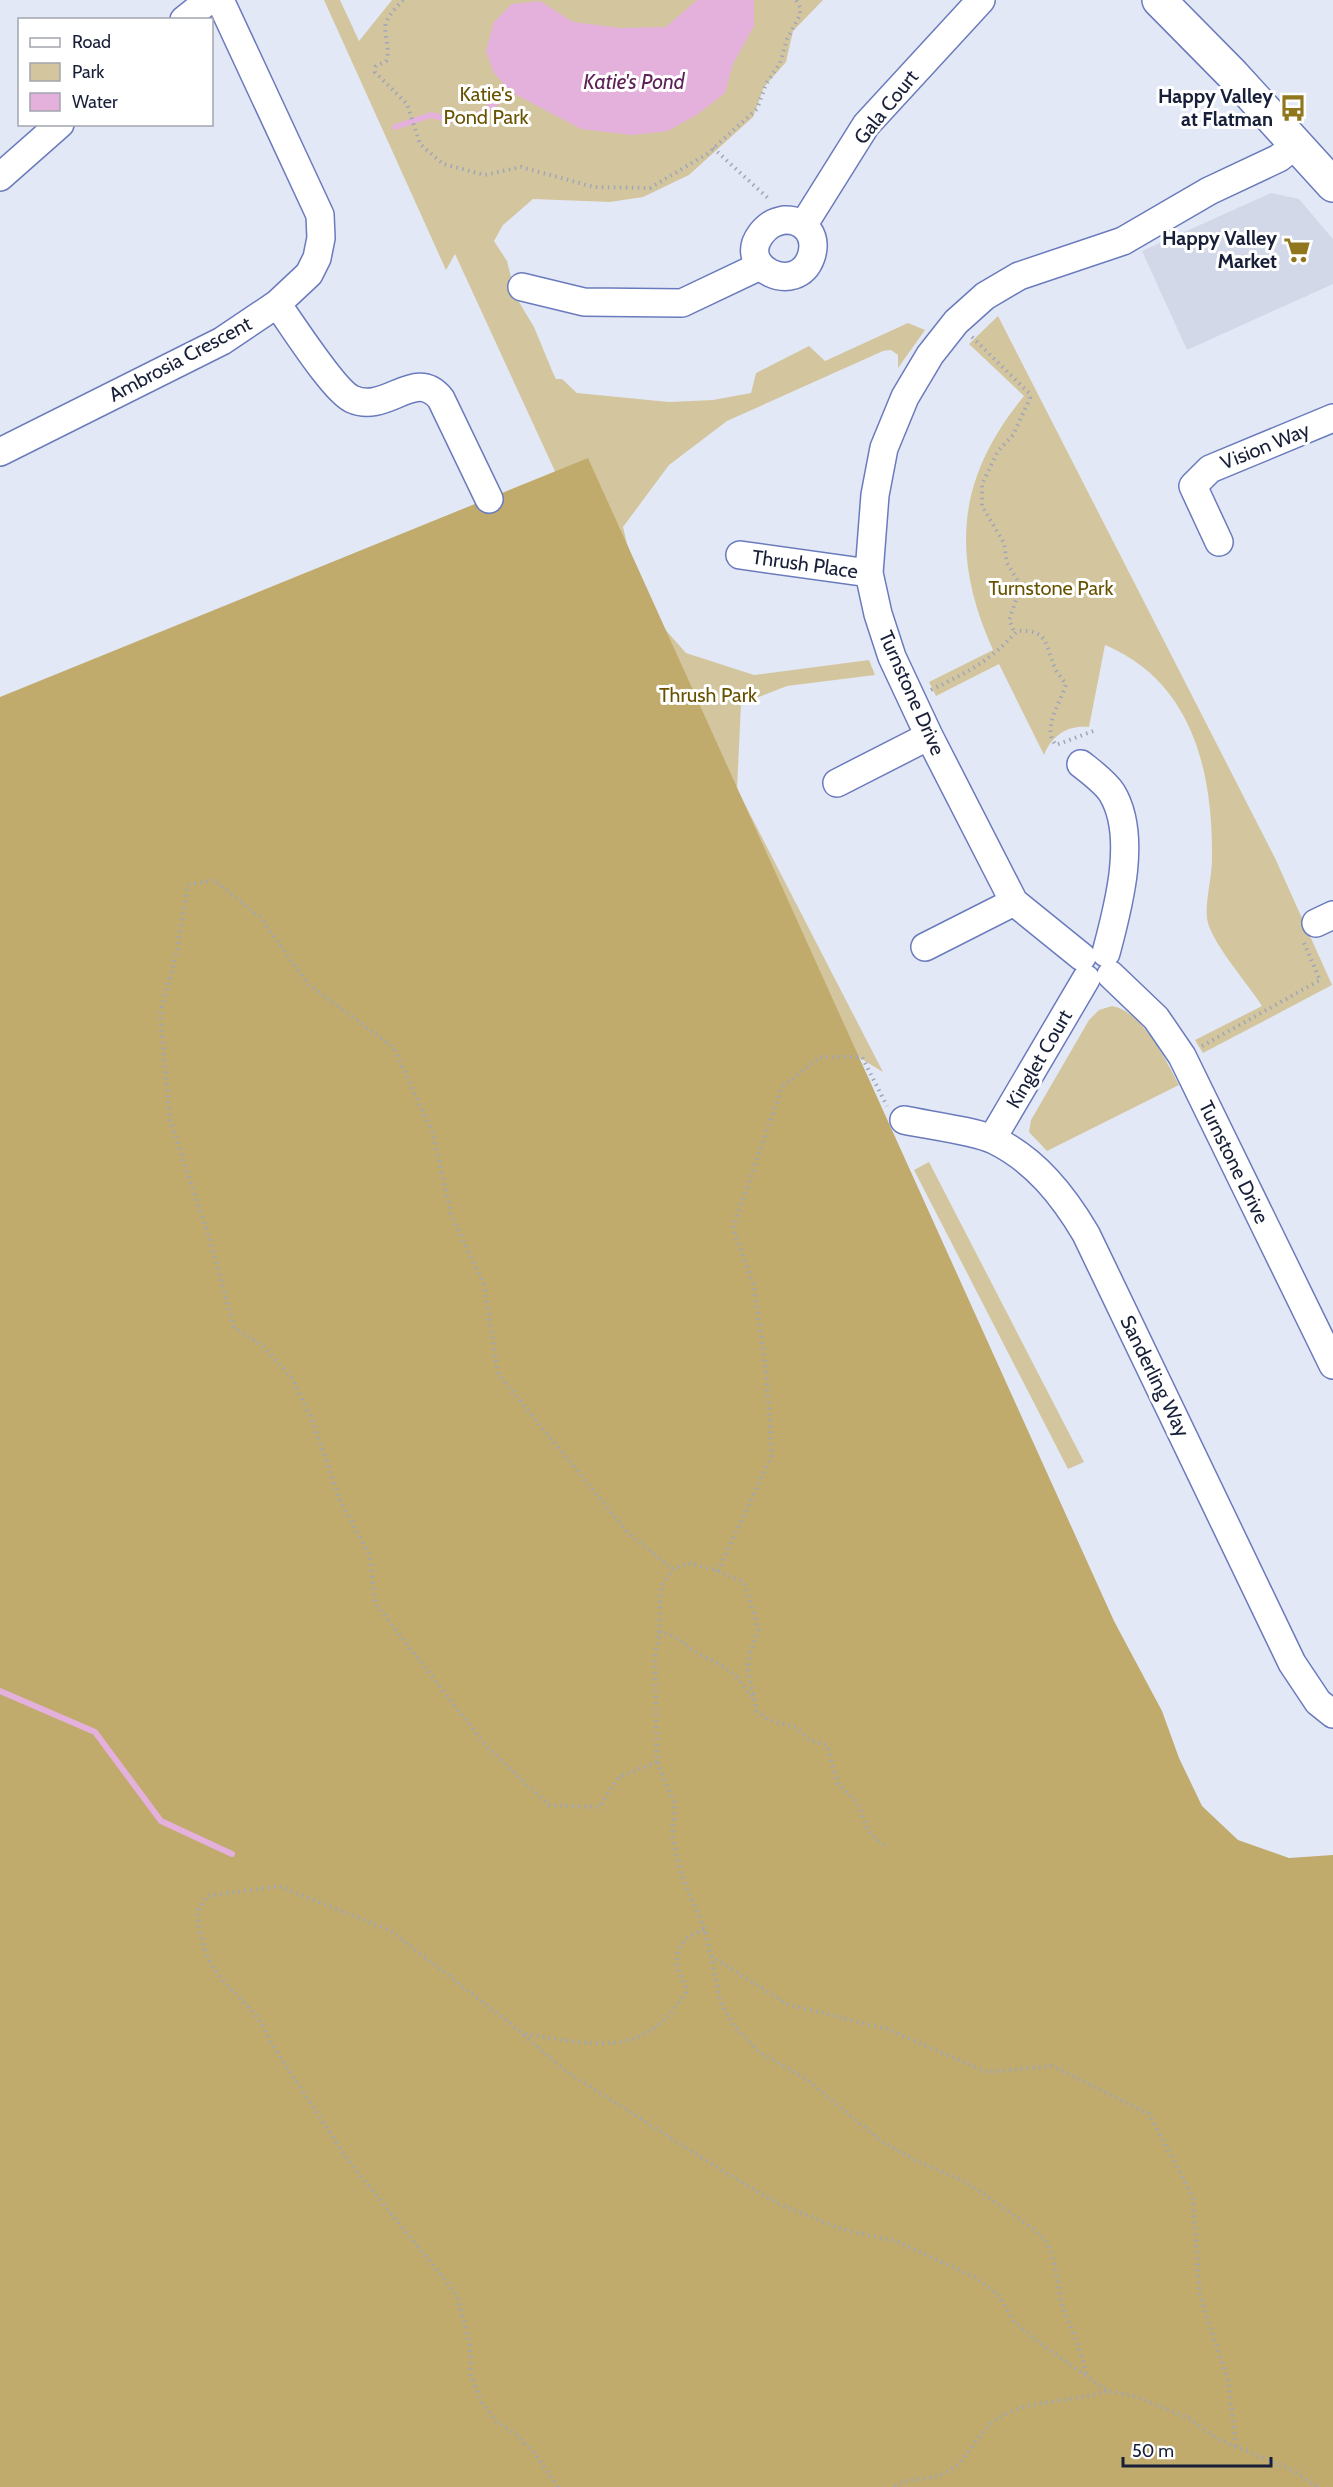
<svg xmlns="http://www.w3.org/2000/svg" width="1333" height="2487" font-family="Cabin,sans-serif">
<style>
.built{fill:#d3d8e9}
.green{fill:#d3c69e}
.forest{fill:#c0ab6d}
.water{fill:#e4b0dc}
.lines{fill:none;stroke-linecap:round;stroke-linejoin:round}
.stream{stroke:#e4b0dc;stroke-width:6}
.minor-casing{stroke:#6a7bbd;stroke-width:30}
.major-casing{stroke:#6a7bbd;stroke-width:36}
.path{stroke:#a0a6b8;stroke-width:4;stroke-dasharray:1.5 4.5;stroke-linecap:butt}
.minor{stroke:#fff;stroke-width:27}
.major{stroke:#fff;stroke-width:33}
.labels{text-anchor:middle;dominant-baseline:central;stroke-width:6;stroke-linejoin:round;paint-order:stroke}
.park-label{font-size:20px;fill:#685302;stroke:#fff}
.poi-label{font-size:20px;font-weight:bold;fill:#181f39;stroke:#fff;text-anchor:end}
.street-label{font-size:20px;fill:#181f39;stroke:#fff}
.water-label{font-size:21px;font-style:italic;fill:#5e2258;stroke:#fff}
</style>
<rect width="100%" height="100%" fill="#e3e8f6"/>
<path class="built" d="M 1271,193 L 1299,199 L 1333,239 L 1333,284 L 1187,350 L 1142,251 Z"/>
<path class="green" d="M 324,0 L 340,0 L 359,41 L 392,0 L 823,0 L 793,31 L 786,62 L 764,87 L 753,117 L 689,175 L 643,197 L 610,202 L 533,199 L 503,225 L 494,241 L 507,261 L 516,297 L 534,327 L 553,373 L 556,379 L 562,379 L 577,393 L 669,402 L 713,400 L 751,393 L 756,373 L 809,346 L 825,361 L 908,323 L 925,330 L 898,368 L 898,355 L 891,350 L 883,351 L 727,421 L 669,465 L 623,527 L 641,602 L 686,653 L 754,675 L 869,660 L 875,675 L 787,686 L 741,704 L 737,789 L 883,1072 L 855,1055 L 559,480 L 455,254 L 446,270 Z
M 998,316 L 1275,858 L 1332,985 L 1203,1053 L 1195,1040 L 1262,1006 C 1249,985 1209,940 1207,918 C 1205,901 1212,877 1212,859 C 1213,772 1193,682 1105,645 L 1089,727 C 1068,725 1052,735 1044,755 L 999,664 L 936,696 L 929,682 L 993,650 C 950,554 957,478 1024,396 L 969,344 Z
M 1112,1006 C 1142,1011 1166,1060 1179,1085 L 1047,1151 L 1029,1132 L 1031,1120 L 1089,1020 L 1099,1010 Z
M 929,1162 L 1084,1462 L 1068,1469 L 914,1170 Z"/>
<path class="forest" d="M 588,458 L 1114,1621 L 1162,1711 L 1179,1758 L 1202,1806 L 1238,1840 L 1289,1858 L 1333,1855 L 1333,2487 L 0,2487 L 0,697 Z"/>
<path class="water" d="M 697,0 L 754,0 L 754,26 L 733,64 L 725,93 L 698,114 L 668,131 L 633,135 L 581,129 L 511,92 L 494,73 L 486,51 L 494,22 L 512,4 L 540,1 L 573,22 L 621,28 L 666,27 Z"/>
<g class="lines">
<path class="stream" d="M 395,127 L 431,115 L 451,120 L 480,114 L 511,92
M 0,1691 L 95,1732 L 161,1821 L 232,1854"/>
<defs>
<path id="minor" d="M 184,20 L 209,0
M 0,177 L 60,124
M 784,220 C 805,219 818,236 811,257 C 797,297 735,268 761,234 C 768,225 774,222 784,220 Z
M 804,224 L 866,125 L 981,0
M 522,287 L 584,302 L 682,303 L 760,266
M 277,304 C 292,324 333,390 352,399 C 387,415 415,366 441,399 L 489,499
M 0,452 L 222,341 L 277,304 L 309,274 L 317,258 L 321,238 L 320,215 L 220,0
M 1219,542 L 1193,486 L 1210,469 L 1333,418
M 740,555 L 869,573
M 1081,764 C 1091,772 1105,782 1112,793 C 1138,836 1118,908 1106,953
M 837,783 L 929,736
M 1316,923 L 1333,915
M 925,947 L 1014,902
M 1082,957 L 1014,902 L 929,736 L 892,657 L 878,614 L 869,573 L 875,495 L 884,448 L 905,397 L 930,355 L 956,322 L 985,296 L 1019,276 L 1123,241 L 1209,191 L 1279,158 L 1297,144
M 1111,975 L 1156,1018 L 1182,1056 L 1333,1365
M 904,1120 C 927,1125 975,1131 994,1140 C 1035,1160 1063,1195 1086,1234 L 1292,1663 L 1318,1702 L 1333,1714
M 992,1139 L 1086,979"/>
<path id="major" d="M 1159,0 L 1233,75 L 1333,185"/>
</defs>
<use href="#minor" class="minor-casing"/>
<use href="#major" class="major-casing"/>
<path class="path" d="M 403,0 C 397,7 389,14 386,23 C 383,35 391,47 386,61 L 376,66 L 375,72 L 407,104 L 420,144 L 443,164 L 485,175 L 521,167 L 594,187 L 650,188 L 707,154 L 757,109 L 766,84 L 780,63 L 787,39 L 800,15 L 800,7 L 796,0
M 713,148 L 770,200
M 972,337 L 1029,393 L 1030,398 L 1013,435 L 998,451 L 982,484 L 982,506 L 1004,543 L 1007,563 L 1021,586 L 1009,620 L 1015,634
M 931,690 C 969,671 988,663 1017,631 C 1049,629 1045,645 1055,668 C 1057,673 1062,679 1066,684 C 1061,703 1041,728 1056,745 L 1096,730
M 1202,1046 L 1320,980 L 1304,943
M 718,1571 L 772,1455 L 766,1370 L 754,1286 L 733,1228 L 782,1087 L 820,1057 L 862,1057 L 887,1106
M 659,1632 C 683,1637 683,1645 701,1655 C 712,1661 725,1665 734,1675 C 742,1682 744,1689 753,1696
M 657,1762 L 619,1777 L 599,1807 L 549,1805 L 486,1746 L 375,1603 L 370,1556 L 340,1500 L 312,1420 L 292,1378 L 263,1346 L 234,1327 L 211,1243 L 170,1120 L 160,1014 L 177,952 L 188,885 L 214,880 L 260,917 L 308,984 L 393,1047 L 433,1133 L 451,1214 L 484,1284 L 498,1374 L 629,1534 L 673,1569
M 884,1845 L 869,1832 L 857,1802 L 838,1784 L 827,1745 L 809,1740 L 796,1727 L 768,1720 L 757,1711 L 748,1671 L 750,1652 L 759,1630 L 744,1582 L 718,1571 L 688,1563 L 673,1569 L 661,1587 L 659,1636 L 655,1656 L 657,1762 L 675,1805 L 672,1836 L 680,1871 L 705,1930 L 721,2003 L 734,2026 L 759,2052 L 805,2078 L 881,2141 L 915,2160 L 966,2182 L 1032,2228 L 1047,2242 L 1054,2263 L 1062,2305 L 1078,2345 L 1087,2375
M 711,1956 L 787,2004 L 887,2029 L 987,2072 L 1052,2066 L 1149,2114 L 1193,2197 L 1200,2296 L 1228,2380 L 1236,2446
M 525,2034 C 594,2044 644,2061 687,1991 C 685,1982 680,1977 678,1969 C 672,1947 687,1935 705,1930
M 558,2487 L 535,2454 L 517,2435 L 497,2422 L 482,2403 L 471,2375 L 470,2345 L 457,2295 L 348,2160 L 270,2041 C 259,2010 235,1997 216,1971 C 204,1955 200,1932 197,1913 L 207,1896 L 279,1886 L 391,1931 L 511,2024 L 564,2070 L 723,2171 L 777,2203 L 838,2228 L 898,2242 L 975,2277 L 999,2296 L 1014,2321 L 1038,2342 L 1108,2391 L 1138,2397 L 1190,2419 L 1218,2439 L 1290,2469 L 1318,2487
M 895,2487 C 909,2476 928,2481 943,2474 C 968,2463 976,2433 997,2419 C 1030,2398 1071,2403 1107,2391"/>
<use href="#minor" class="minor"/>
<use href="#major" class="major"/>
</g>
<defs>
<symbol id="bus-bare" viewBox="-9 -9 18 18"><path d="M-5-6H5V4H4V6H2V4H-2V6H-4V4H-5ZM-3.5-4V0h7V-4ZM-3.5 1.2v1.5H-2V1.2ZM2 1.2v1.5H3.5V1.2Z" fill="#90761c" stroke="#fff" stroke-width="2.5" paint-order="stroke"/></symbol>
<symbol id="supermarket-bare" viewBox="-9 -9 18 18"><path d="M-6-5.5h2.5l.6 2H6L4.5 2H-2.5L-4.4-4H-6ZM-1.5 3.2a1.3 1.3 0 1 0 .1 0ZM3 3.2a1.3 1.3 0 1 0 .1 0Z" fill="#90761c" stroke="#fff" stroke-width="2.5" paint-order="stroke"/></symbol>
</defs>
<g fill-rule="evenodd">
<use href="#bus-bare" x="1274" y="89" width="38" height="38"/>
<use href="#supermarket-bare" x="1278" y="231" width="38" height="38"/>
</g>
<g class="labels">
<g class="park-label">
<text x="486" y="94">Katie's<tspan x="486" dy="23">Pond Park</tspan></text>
<text x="1051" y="588">Turnstone Park</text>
<text x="708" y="695">Thrush Park</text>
</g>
<g class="poi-label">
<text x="1273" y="96">Happy Valley<tspan x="1273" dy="23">at Flatman</tspan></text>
<text x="1277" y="238">Happy Valley<tspan x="1277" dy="23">Market</tspan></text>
</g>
<g class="street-label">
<text transform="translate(886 107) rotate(-51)">Gala Court</text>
<text transform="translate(180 359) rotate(-28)">Ambrosia Crescent</text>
<text transform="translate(1265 446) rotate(-22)">Vision Way</text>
<text transform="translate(805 564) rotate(8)">Thrush Place</text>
<text transform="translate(912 693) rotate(66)">Turnstone Drive</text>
<text transform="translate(1039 1059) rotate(-60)">Kinglet Court</text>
<text transform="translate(1234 1162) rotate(64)">Turnstone Drive</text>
<text transform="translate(1155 1376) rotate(64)">Sanderling Way</text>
</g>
<g class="water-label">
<text x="634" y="81">Katie's Pond</text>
</g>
</g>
<rect x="18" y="18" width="195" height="108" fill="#ffffff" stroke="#a3a5b0" stroke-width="1.5"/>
<rect x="30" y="38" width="30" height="9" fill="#ffffff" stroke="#a3a5b0" stroke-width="1.5"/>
<text x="72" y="48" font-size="18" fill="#181f39">Road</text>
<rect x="30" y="63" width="30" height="18" fill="#d3c69e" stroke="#a3a5b0" stroke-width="1.5"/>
<text x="72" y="78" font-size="18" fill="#181f39">Park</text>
<rect x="30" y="93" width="30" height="18" fill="#e4b0dc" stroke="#a3a5b0" stroke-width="1.5"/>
<text x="72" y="108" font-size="18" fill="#181f39">Water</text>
<path d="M1123 2457v9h148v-9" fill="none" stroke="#181f39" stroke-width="3"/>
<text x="1132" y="2457" font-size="18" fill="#181f39" stroke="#ffffff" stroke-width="4.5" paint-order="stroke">50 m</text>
</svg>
